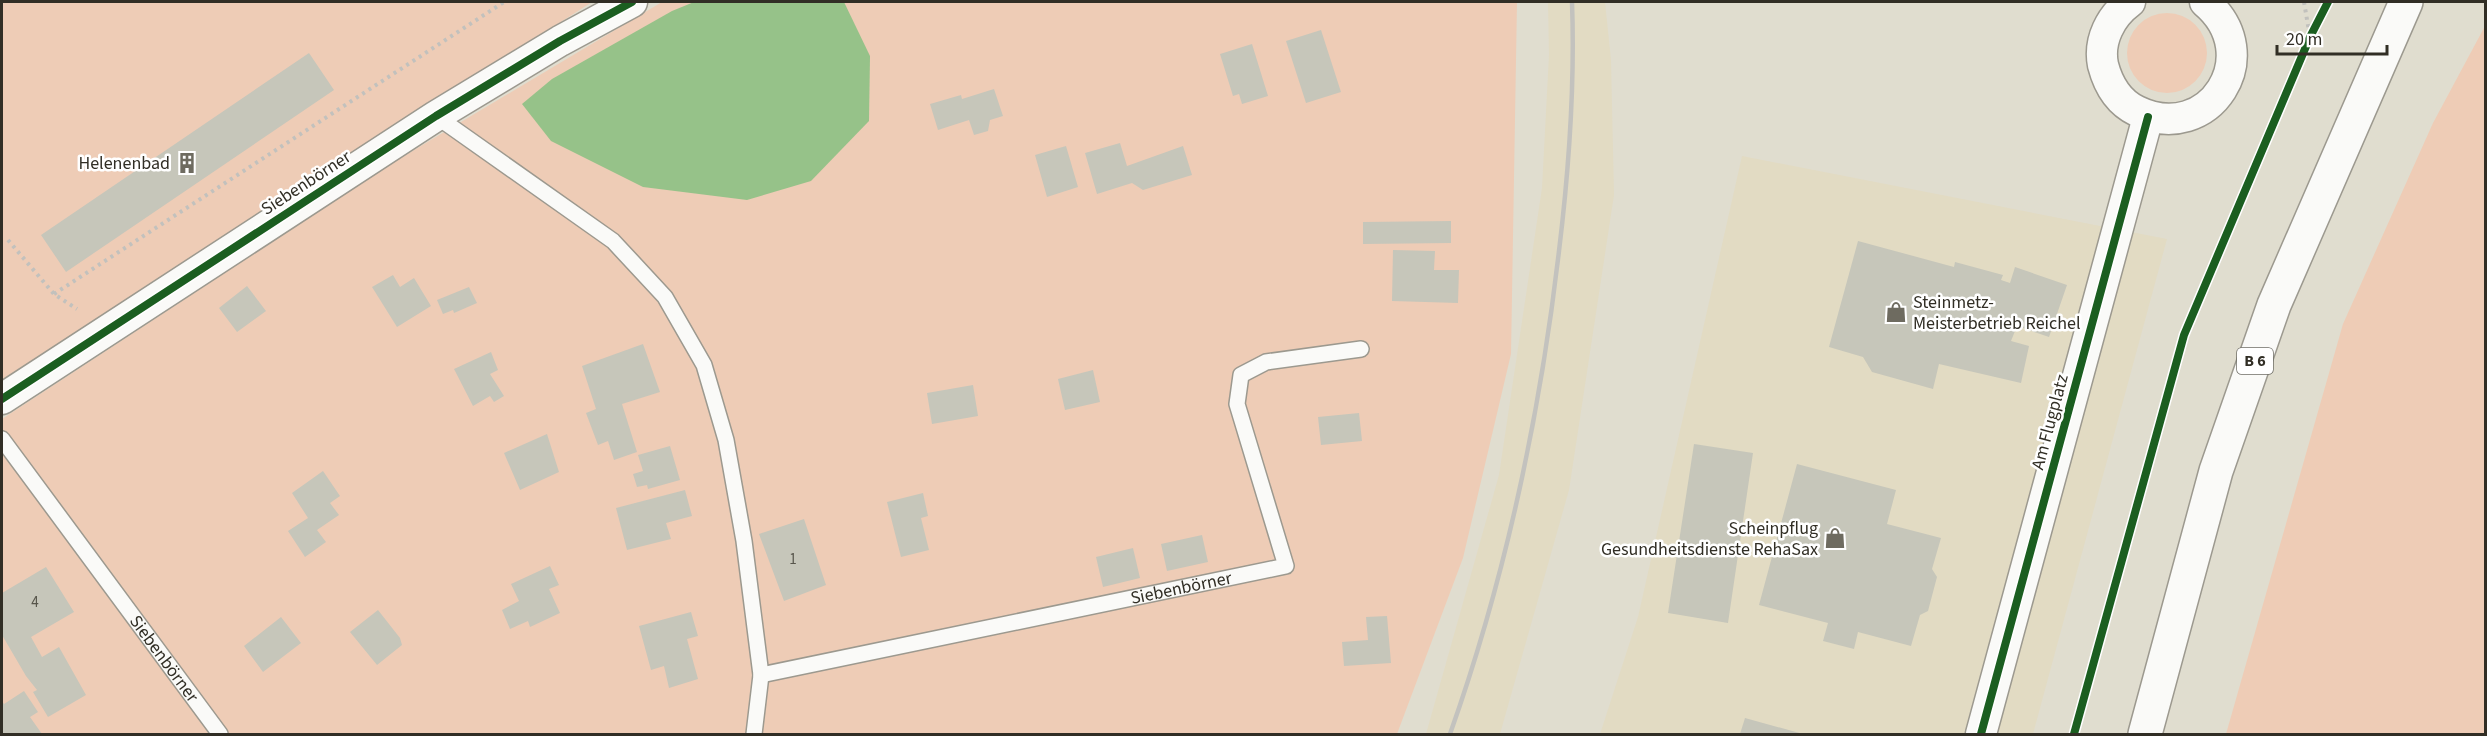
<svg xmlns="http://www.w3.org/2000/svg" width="2487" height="736" font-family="'Source Sans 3',sans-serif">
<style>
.built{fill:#e2dbc3}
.green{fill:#eeccb6}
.water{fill:#96c289}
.building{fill:#c6c6ba}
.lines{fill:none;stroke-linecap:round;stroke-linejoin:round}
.service-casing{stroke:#9c998f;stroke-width:18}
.minor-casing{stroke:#9c998f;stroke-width:33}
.primary-casing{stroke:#9c998f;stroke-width:36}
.path{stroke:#c2c1bd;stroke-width:4;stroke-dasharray:3 4.5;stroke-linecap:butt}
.service{stroke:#fafaf8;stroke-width:15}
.minor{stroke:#fafaf8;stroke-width:30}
.primary{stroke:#fafaf8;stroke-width:33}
.rail{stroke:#c3c2be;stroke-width:4.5}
.cycleway-casing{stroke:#fff;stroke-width:11}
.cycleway{stroke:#1b5e20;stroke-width:8}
.labels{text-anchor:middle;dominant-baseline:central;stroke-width:5;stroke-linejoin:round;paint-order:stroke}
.number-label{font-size:15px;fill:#57554b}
.shield{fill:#fff;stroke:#6f6d66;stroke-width:1.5}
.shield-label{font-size:16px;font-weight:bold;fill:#312e25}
.poi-label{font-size:18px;fill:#312e25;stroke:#fff;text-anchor:end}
.street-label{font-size:18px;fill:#312e25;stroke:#fff}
</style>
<rect width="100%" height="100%" fill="#e0ddcf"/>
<path class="built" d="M 1548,2 L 1605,2 L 1611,60 L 1614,195 L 1569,490 L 1500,734 L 1426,734 L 1499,475 L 1542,188 L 1549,55 Z
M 1742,156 L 2167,239 L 2033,734 L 1600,734 L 1638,617 Z"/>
<path class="green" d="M 2,2 L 592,2 L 2,382 Z
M 662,2 L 1517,2 L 1511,354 L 1463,558 L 1397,734 L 2,734 L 2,419 L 394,162 Z
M2127 53a40 40 0 1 1 80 0a40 40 0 1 1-80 0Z
M 2485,26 L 2485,734 L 2226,734 L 2343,324 L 2433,123 Z"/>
<path class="water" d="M 694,2 L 844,2 L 870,56 L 869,121 L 811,181 L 747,200 L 643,187 L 551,141 L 522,104 L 552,79 L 672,11 Z"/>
<path class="building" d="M 1321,30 L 1341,92 L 1306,103 L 1286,41 Z
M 1252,44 L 1268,96 L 1242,104 L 1239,94 L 1233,96 L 1220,54 Z
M 309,53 L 334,90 L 66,272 L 41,235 Z
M 994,89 L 1003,116 L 990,120 L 988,131 L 974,135 L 969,120 L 938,130 L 930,104 L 961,95 L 962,99 Z
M 1120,143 L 1127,166 L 1183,146 L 1192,175 L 1143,190 L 1132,183 L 1097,194 L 1085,153 Z
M 1066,146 L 1078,187 L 1047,197 L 1035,155 Z
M 1451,221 L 1451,243 L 1363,244 L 1363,222 Z
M 1858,241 L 1954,267 L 1955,262 L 2003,275 L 2001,280 L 2010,283 L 2015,267 L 2067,285 L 2049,337 L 2017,326 L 2011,341 L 2029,346 L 2021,383 L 1939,364 L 1933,389 L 1872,372 L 1863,357 L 1829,347 Z
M 1393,250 L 1435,251 L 1434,270 L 1459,270 L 1458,303 L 1392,301 Z
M 393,275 L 400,287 L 414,278 L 431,306 L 397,327 L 372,287 Z
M 247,286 L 266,311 L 237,332 L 219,308 Z
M 469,287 L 477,303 L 454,313 L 453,310 L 443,314 L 437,300 Z
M 643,344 L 660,392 L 622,404 L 637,452 L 614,460 L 608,441 L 598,445 L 586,413 L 596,409 L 582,366 Z
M 491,352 L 498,370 L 490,374 L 504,396 L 494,402 L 490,396 L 473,406 L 454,369 Z
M 1093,370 L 1100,402 L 1065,410 L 1058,379 Z
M 973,385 L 978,416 L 932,424 L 927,393 Z
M 1359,413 L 1362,441 L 1321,445 L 1318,417 Z
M 547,434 L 559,472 L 520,490 L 504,453 Z
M 1694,444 L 1753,453 L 1728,623 L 1668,613 Z
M 670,446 L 680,480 L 648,489 L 647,485 L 637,487 L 633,474 L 643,471 L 638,455 Z
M 1797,464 L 1896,490 L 1887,524 L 1941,538 L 1932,569 L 1937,577 L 1928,611 L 1920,615 L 1911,646 L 1858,632 L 1854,649 L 1823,641 L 1828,623 L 1759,605 Z
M 323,471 L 340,496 L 330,503 L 339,515 L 317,530 L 326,542 L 305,557 L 288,531 L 308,518 L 292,493 Z
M 685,490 L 692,516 L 666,523 L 671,539 L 627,550 L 616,508 Z
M 923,493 L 928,516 L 921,518 L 929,550 L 901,557 L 887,502 Z
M 804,519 L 826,585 L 784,601 L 759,534 Z
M 1202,535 L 1208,562 L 1167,571 L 1161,544 Z
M 1133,548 L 1140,578 L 1103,587 L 1096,557 Z
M 550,566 L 559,585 L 549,589 L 560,613 L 530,627 L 528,621 L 510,629 L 502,610 L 519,601 L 511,584 Z
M 46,567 L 74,612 L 31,637 L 42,657 L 59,647 L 86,695 L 48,717 L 33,692 L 37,690 L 26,676 L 2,635 L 2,593 Z
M 378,610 L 400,638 L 402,645 L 377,665 L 350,632 Z
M 691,612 L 698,636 L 687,639 L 698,679 L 669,688 L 664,666 L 651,670 L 639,626 Z
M 1387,616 L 1391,663 L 1344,666 L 1342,642 L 1368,640 L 1366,617 Z
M 281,617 L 301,643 L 263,672 L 244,646 Z
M 24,691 L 38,712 L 30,717 L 42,734 L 2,734 L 2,701 L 4,704 Z
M 1745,718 L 1803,734 L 1740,734 Z"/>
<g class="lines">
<defs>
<g id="service">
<path d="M 436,116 L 613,241 L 665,297 L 704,365 L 726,440 L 744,541 L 761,675 L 754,734"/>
<path id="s1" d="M 2,439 L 220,734"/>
<path id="s2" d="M 761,675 L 1286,566 L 1237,404 L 1241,375 L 1266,362 L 1361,349"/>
</g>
<path id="minor" d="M 2130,2 C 2111,16 2098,40 2103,65 C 2108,84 2118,102 2137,111 C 2209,146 2268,55 2205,2
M 2,399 L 436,116 L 560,41 L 632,2
M 1981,734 L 2148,117"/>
<path id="primary" d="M 2145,734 L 2216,471 L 2274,305 L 2406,2"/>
</defs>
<use href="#service" class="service-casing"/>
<use href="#minor" class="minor-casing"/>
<use href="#primary" class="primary-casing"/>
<path class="path" d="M 2304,2 L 2310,37
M 8,240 L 54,294 L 77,309
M 54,294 L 504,2"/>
<use href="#service" class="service"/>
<use href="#minor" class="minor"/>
<use href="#primary" class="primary"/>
<path class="rail" d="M 1450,734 C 1505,579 1540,415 1559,251 C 1569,169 1575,85 1572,2"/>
<defs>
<path id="cycleway" d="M 2,399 L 436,116 L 560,41 L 632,2
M 1981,734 L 2148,117
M 2074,734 L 2184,335 L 2310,37 L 2328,2"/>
</defs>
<use href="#cycleway" class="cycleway-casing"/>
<use href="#cycleway" class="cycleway"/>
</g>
<defs>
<symbol id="building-bare" viewBox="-9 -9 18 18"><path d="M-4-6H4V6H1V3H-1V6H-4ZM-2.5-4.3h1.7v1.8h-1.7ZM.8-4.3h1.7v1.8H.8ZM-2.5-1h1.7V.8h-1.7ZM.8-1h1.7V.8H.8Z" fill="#6e6b60" stroke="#fff" stroke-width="2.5" paint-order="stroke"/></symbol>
<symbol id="shop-bare" viewBox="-9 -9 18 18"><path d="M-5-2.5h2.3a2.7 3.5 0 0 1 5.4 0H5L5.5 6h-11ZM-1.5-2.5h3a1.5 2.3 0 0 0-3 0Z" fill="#6e6b60" stroke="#fff" stroke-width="2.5" paint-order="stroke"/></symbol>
</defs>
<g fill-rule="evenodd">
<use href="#building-bare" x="172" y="148" width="30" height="30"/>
<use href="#shop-bare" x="1881" y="297" width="30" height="30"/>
<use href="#shop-bare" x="1820" y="523" width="30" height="30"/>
</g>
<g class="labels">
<g class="number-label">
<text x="793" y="559">1</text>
<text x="35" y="602">4</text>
</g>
<rect class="shield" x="2237" y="348" width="36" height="26" rx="4.5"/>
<g class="shield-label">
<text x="2255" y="361">B 6</text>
</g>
<g class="poi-label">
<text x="170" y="163">Helenenbad</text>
<text x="1913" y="302" text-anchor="start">Steinmetz-<tspan x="1913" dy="21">Meisterbetrieb Reichel</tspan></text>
<text x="1818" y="528">Scheinpflug<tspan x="1818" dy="21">Gesundheitsdienste RehaSax</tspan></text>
</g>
<g class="street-label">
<text transform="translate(306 183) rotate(-33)">Siebenbörner</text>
<text transform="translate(2050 422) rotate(-75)">Am Flugplatz</text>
<text stroke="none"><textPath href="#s2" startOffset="429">Siebenbörner</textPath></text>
<text stroke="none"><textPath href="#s1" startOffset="273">Siebenbörner</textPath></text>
</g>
</g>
<rect width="2487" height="736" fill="none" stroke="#312e25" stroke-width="6"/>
<path d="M2277 45v9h110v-9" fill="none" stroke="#312e25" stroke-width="3"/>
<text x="2286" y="45" font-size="18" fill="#312e25" stroke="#ffffff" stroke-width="4.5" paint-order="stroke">20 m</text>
</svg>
